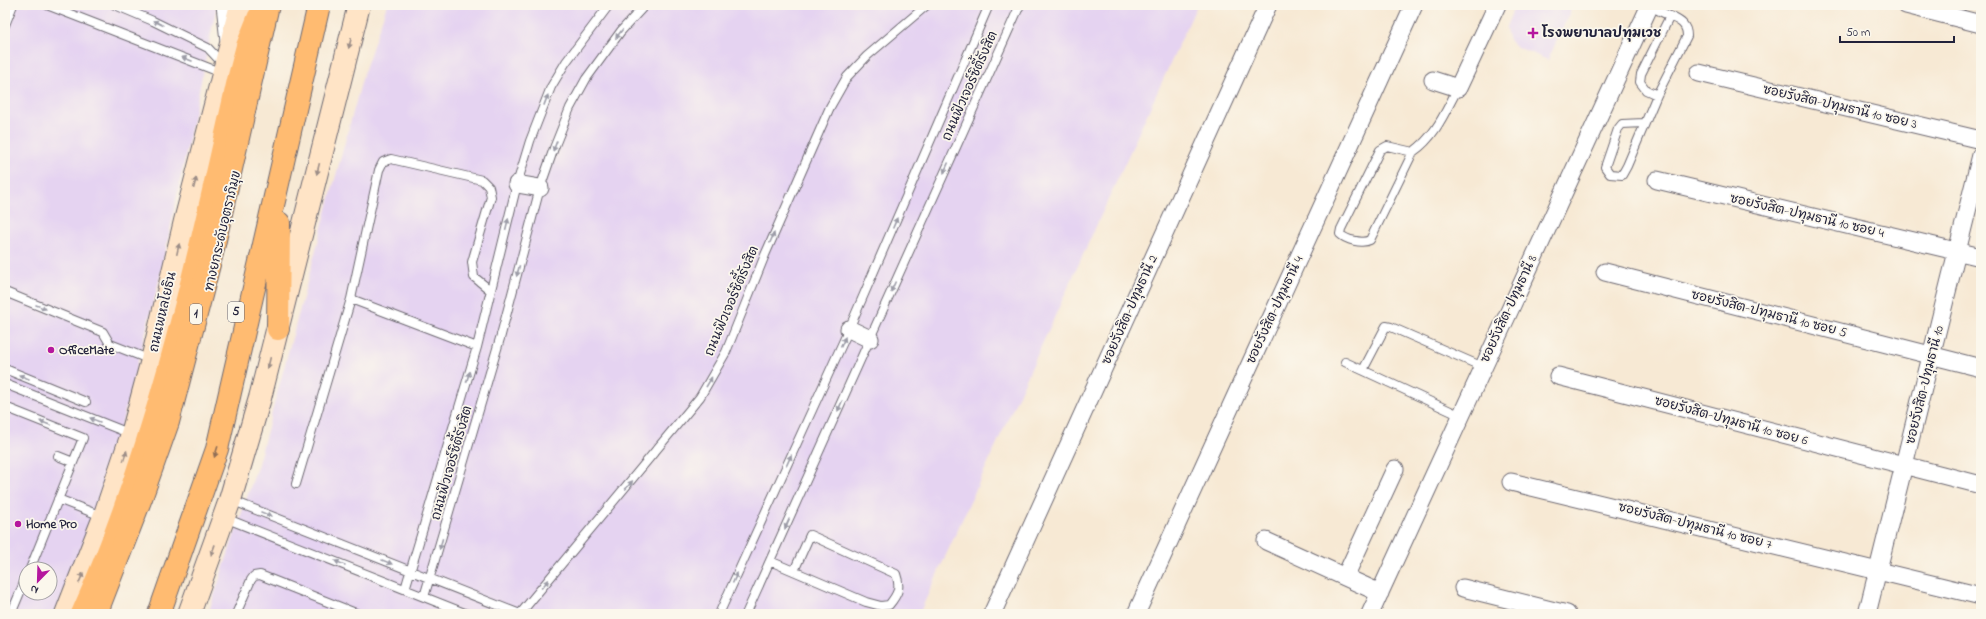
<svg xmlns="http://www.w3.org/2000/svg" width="1986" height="619" font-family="'Indie Flower','Playpen Sans Thai',sans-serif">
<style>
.built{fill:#e5d3f1;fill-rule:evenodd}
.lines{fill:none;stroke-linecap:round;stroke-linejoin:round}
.lane-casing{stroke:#6d6871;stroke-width:10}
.street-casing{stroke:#6d6871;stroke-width:19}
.secondary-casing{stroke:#6d6871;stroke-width:24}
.primary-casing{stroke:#6d6871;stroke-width:24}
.highway-casing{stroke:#6d6871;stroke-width:24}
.lane{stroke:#fff;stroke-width:8}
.street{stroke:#fff;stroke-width:17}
.secondary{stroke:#ffe4c6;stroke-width:22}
.primary{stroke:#ffbb71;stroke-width:22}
.highway{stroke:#ffbb71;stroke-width:22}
.oneway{fill:#9c9ca7}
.oneway2{fill:#9c8d87}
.oneway3{fill:#906e56}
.poi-dot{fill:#b5179e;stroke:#fbf7ec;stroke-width:1.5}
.labels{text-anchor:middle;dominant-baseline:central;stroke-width:3.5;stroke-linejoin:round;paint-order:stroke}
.shield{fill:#fbf7ec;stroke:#636270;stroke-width:1}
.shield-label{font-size:12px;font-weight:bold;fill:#22223b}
.poi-label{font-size:13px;font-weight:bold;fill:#22223b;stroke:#fbf7ec;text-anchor:start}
.street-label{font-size:13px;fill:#22223b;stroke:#fbf7ec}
</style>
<rect width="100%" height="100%" fill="#fbf7ec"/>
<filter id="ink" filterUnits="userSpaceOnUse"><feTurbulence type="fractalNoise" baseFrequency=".025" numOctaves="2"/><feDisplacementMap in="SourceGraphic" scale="8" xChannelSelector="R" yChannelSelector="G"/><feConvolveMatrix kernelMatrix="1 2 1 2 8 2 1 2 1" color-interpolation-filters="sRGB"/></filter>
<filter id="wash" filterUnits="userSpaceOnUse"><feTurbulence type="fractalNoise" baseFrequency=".012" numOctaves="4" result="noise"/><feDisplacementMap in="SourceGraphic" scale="16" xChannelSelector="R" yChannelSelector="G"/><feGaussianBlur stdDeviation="0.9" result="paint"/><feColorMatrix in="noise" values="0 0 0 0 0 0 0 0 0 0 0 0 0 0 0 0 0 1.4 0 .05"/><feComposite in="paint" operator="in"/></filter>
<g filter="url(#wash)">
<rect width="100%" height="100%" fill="#f7e9d4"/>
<path class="built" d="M 5,5 L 217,5 L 160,277 L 104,491 L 55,614 L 5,614 ZM 26,569 L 50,569 L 50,593 L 26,593 Z
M 387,5 L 1197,5 L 919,614 L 208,614 L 258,464 L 364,72 Z
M 1515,5 L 1573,5 L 1548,60 L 1517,47 L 1508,38 L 1506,27 Z"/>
</g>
<g filter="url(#ink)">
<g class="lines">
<defs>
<path id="lane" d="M 47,5 L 222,73
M 115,5 L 153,21 L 208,48 L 223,64
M 1649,6 L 1670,16
M 5,25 L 13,5
M 1644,123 L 1622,124 L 1618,129 L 1605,167 L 1610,174 L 1622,175 L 1627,166 L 1657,95 L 1687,36 C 1687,24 1680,21 1670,16 L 1641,74 L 1640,82 L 1646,90 L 1657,95
M 1413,152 L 1387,146 L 1380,150 L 1341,229 L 1340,234 C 1346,240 1362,244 1370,240 L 1413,152 C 1436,136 1445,112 1458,88
M 5,292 L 103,332 L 110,344 L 151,360
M 351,299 L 379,170 L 383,162 L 391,159 L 482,180 L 489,187 L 491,197 L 472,262 L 474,277 L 490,290
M 1345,362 L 1461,416
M 5,369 L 86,402
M 1363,370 L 1386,326 L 1391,327 L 1483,367
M 5,384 L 131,434
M 5,407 L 83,438 L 30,569
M 58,456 L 73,462
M 296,484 L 351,299 L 477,347
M 58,499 L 104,517
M 231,500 L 520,614
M 225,518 L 467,614
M 770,561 L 866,602 L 881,606 L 889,605 C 898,594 901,588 896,574 L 810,535 L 794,571
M 405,589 L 477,347 L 517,184 L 530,141 L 551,87 L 566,62 L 609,5
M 424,597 L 501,335 L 540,188 L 554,148 L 570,108 L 586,79 L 621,31 L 645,5
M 11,614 L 26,578
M 236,614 L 251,580 L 254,576 L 260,575 L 358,614
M 520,614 L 700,397 L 726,352 L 765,255 L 830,107 L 847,77 L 867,56 L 927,5
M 719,614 L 849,329 L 989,5
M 746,614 L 1020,5"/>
<path id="street" d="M 225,5 L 229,41
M 1906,5 L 1981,24
M 1699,73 L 1981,140
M 1433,80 L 1458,88 L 1497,5
M 1657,180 L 1981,257
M 517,184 L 540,188
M 1605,272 L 1981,368
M 849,329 L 870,339
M 1558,376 L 1981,485
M 1511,482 L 1981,596
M 1266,541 L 1380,593
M 1345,577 L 1395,469
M 1463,588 L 1567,614
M 992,614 L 1268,5
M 1136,614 L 1414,5
M 1370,614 L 1650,5
M 1867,614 L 1981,155"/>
<path id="secondary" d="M 66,614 L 104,517 L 132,434 L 152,360 L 185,221 L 241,5
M 189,614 L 230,500 L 260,398 L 359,5"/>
<path id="primary" d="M 82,614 C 159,443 198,258 239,76 L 247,46 L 259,16"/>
<path id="highway" d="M 278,329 L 279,223
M 96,614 L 141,498 L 168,422 L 212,253 L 268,5
M 159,614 L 217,449 L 319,5"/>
</defs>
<use href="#lane" class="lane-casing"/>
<use href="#street" class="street-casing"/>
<use href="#secondary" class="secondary-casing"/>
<use href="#primary" class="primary-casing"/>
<use href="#highway" class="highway-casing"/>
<use href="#lane" class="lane"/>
<use href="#street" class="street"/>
<use href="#secondary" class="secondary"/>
<use href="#primary" class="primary"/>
<use href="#highway" class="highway"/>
</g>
<defs><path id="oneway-solid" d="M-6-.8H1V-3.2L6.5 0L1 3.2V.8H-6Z"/></defs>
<g class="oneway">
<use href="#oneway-solid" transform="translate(158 23) rotate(-154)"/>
<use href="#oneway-solid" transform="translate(619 34) rotate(127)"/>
<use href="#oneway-solid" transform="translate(187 59) rotate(-159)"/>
<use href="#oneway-solid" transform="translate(546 100) rotate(-69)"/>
<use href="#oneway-solid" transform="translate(555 146) rotate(111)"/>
<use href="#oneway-solid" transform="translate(946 168) rotate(114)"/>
<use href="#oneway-solid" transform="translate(895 223) rotate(-67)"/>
<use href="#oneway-solid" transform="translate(507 224) rotate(-76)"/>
<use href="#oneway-solid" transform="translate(772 238) rotate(-66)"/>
<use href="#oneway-solid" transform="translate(518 271) rotate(105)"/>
<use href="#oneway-solid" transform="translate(893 287) rotate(114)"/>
<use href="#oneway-solid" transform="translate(41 307) rotate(22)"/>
<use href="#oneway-solid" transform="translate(843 342) rotate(-66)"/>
<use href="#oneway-solid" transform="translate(24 377) rotate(-158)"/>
<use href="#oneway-solid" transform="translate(468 377) rotate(-74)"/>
<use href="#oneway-solid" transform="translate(709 382) rotate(-60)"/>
<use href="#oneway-solid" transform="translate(840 406) rotate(114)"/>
<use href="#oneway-solid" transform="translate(95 420) rotate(-158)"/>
<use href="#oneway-solid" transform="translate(45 423) rotate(-159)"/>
<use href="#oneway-solid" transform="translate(789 460) rotate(-66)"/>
<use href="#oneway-solid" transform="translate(629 485) rotate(-50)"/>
<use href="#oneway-solid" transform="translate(266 514) rotate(22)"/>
<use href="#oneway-solid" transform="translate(787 524) rotate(114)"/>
<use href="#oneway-solid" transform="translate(441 544) rotate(106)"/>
<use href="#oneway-solid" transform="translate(387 562) rotate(22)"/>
<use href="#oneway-solid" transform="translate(340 563) rotate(-158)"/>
<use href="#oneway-solid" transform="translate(735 578) rotate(-66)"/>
<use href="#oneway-solid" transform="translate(545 584) rotate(-50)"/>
</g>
<g class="oneway2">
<use href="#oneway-solid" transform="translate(350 43) rotate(104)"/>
<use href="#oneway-solid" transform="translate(318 169) rotate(104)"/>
<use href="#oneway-solid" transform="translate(195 183) rotate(-76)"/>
<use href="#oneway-solid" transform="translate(178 249) rotate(-77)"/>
<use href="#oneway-solid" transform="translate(269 363) rotate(104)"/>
<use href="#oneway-solid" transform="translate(125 456) rotate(-72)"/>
<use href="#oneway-solid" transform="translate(213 550) rotate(110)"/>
<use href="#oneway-solid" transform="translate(81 578) rotate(-67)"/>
</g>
<use class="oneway3" href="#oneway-solid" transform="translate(216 452) rotate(108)"/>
</g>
<g class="poi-dot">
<path d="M1531 27h4v4h4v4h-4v4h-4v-4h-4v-4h4z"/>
<circle cx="51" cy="350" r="4"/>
<circle cx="18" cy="524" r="4"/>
</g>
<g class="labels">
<g class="shield">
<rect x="228" y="302" width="16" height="20" rx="3"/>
<rect x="190" y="304" width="12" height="20" rx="3"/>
</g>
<g class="shield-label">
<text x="236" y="312">5</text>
<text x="196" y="314">1</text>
</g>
<g class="poi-label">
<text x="1542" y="33">โรงพยาบาลปทุมเวช</text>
<text x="59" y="350">OfficeMate</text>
<text x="26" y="524">Home Pro</text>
</g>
<g class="street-label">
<text transform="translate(970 86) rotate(-66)">ถนนฟิวเจอร์ซิตี้รังสิต</text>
<text transform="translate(1840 107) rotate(13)">ซอยรังสิต-ปทุมธานี 10 ซอย 3</text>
<text transform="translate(1807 216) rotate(13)">ซอยรังสิต-ปทุมธานี 10 ซอย 4</text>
<text transform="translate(223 231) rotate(-77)">ทางยกระดับอุตราภิมุข</text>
<text transform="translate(732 301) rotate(-67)">ถนนฟิวเจอร์ซิตี้รังสิต</text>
<text transform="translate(1509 309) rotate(-65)">ซอยรังสิต-ปทุมธานี 8</text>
<text transform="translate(1130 310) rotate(-66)">ซอยรังสิต-ปทุมธานี 2</text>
<text transform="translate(1275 310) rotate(-65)">ซอยรังสิต-ปทุมธานี 4</text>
<text transform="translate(163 312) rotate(-77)">ถนนพหลโยธิน</text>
<text transform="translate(1769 314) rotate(14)">ซอยรังสิต-ปทุมธานี 10 ซอย 5</text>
<text transform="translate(1925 385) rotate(-76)">ซอยรังสิต-ปทุมธานี 10</text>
<text transform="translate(1731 421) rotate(15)">ซอยรังสิต-ปทุมธานี 10 ซอย 6</text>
<text transform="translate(452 463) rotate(-74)">ถนนฟิวเจอร์ซิตี้รังสิต</text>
<text transform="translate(1695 526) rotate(14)">ซอยรังสิต-ปทุมธานี 10 ซอย 7</text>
</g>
</g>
<rect width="1986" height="619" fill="none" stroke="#fbf7ec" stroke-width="20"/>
<g transform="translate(38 581) rotate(203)"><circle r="19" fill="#fbf7ec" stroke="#a4a2a5"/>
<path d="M0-3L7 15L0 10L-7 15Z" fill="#b5179e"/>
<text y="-6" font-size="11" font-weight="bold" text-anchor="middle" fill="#22223b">N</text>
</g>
<path d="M1840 36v6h114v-6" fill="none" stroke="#22223b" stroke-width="2"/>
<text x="1846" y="36" font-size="12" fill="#22223b" stroke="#fbf7ec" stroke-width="3" paint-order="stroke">50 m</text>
</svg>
